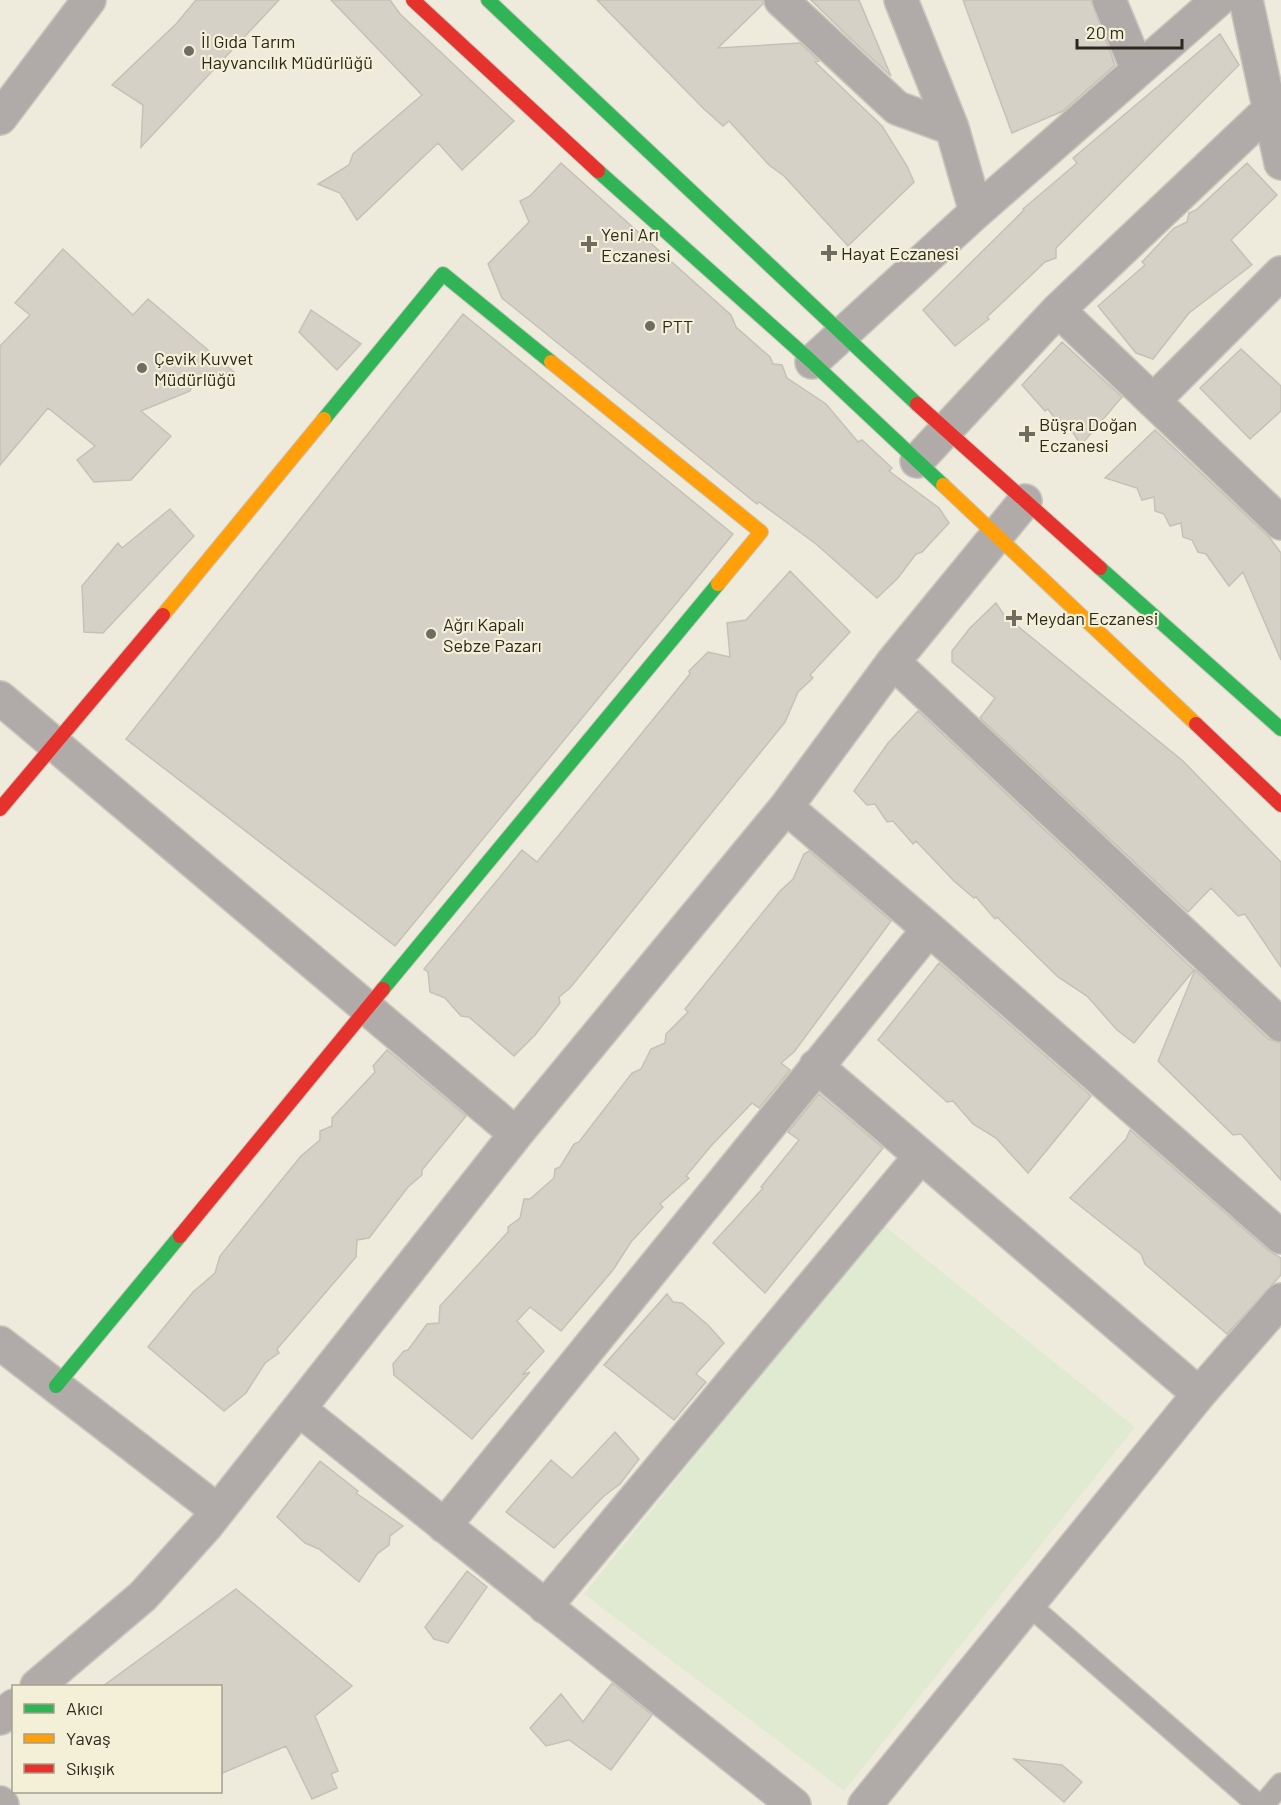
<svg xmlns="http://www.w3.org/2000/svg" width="1281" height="1805" font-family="Barlow,sans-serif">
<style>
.green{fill:#dfead1}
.building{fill:#d6d1c7;stroke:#c5c1b7;stroke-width:1.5}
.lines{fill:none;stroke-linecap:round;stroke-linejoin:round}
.lane-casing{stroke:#c9c7bc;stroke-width:24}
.street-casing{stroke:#c9c7bc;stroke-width:36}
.fast-casing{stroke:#c9c7bc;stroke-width:16}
.slow-casing{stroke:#c9c7bc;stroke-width:16}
.jam-casing{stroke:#c9c7bc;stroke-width:16}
.lane{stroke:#b0aba9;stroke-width:21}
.street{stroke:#b0aba9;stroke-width:33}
.fast{stroke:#30b455;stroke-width:14}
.slow{stroke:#ff9f0a;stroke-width:14}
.jam{stroke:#e5322d;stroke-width:14}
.poi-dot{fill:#6f6d62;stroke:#f4f0d7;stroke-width:2}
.labels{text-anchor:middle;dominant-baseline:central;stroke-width:4.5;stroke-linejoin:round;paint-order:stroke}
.poi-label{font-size:18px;fill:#2a291f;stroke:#f4f0d7;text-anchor:start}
</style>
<rect width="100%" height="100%" fill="#eeebdd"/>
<path class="green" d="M 882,1224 L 1135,1427 L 844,1791 L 584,1594 Z"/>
<path class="building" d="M 196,0 L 279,0 L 141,147 L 143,105 L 112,85 L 176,24 Z
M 331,0 L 390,0 L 400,14 L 514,121 L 462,170 L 438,143 L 357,220 L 340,193 L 318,184 L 349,165 L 353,154 L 422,95 Z
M 597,0 L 763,0 L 763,4 L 718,48 L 800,43 L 819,61 L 815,62 L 882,126 L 907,166 L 914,182 L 848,246 L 784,176 L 769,165 L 729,121 L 723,126 L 704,109 Z
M 811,0 L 859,0 L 891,76 L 852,40 Z
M 963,0 L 1091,0 L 1115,65 L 1063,111 L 1012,133 Z
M 1220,34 L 1239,65 L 1056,248 L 1056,258 L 1045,262 L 987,317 L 989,319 L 955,346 L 923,310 L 1024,210 L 1023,209 L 1077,163 L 1073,158 Z
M 561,163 L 731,315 L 736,327 L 770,357 L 773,364 L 782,365 L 787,378 L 826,404 L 858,442 L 862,440 L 892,468 L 889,471 L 939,508 L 949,523 L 922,552 L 916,554 L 898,578 L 877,598 L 816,544 L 759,502 L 757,504 L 502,298 L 488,264 L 529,222 L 520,201 L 530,196 Z
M 1247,163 L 1277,195 L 1231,240 L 1252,265 L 1189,313 L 1153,359 L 1136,353 L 1098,306 L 1145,265 L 1142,262 L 1174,228 L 1187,222 L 1189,213 L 1196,210 Z
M 63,249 L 133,315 L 148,299 L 234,372 L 194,381 L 190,391 L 141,411 L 171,436 L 131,480 L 94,482 L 77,460 L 95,446 L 48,408 L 0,465 L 0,346 L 30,315 L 15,303 Z
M 311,310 L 361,344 L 337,370 L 299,332 Z
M 463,314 L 733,534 L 395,946 L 126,739 Z
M 1062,342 L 1122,397 L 1081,445 L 1068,425 L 1060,426 L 1048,409 L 1045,411 L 1022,385 Z
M 1241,349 L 1281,386 L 1281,411 L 1250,439 L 1200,388 Z
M 1155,430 L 1269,537 L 1281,553 L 1281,660 L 1243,572 L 1229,586 L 1206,554 L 1198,552 L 1192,540 L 1183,537 L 1181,523 L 1170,526 L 1164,514 L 1155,511 L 1154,497 L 1142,500 L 1137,488 L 1105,478 Z
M 170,509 L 194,536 L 103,633 L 84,632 L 82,586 L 118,543 L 122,548 Z
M 790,571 L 850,632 L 810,675 L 813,678 L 798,692 L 785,722 L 570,988 L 559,997 L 560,1003 L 535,1035 L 514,1056 L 469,1017 L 461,1016 L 445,998 L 430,992 L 428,972 L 424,969 L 522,850 L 537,862 L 690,674 L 689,671 L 708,652 L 730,657 L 727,623 L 746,620 Z
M 996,603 L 1004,615 L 1183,761 L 1281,862 L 1281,967 L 1245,914 L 1238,916 L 1211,888 L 1188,912 L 980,718 L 995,698 L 952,662 L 952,651 L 970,628 Z
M 918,711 L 1194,970 L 1134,1043 L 1117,1030 L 1087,996 L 1058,977 L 997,917 L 995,919 L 976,897 L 974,898 L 954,881 L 916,841 L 913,844 L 893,821 L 887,822 L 875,804 L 867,805 L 854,791 L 888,743 Z
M 809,851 L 891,921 L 794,1052 L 781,1063 L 790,1070 L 759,1108 L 752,1103 L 711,1146 L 686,1176 L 689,1178 L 660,1204 L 663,1207 L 631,1242 L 613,1270 L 561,1331 L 530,1307 L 517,1321 L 544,1351 L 522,1375 L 530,1372 L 472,1439 L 394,1375 L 393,1364 L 404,1351 L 408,1350 L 427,1324 L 439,1323 L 440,1306 L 508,1232 L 508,1227 L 520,1218 L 524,1199 L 530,1199 L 554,1178 L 555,1169 L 560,1167 L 574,1144 L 579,1142 L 632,1073 L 641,1069 L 651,1049 L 665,1043 L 666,1034 L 688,1012 L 685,1009 L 780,891 L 793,879 L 804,854 Z
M 939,963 L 1091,1096 L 1028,1173 L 996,1138 L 973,1124 L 953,1101 L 947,1102 L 878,1040 Z
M 1195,970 L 1268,1039 L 1281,1043 L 1281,1180 L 1241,1134 L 1233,1135 L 1158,1061 Z
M 387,1050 L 466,1116 L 422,1170 L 422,1175 L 408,1187 L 369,1238 L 357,1240 L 356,1257 L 277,1349 L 279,1353 L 265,1363 L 246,1393 L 224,1411 L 148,1347 L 193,1292 L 215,1273 L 220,1256 L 301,1156 L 320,1140 L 320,1131 L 332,1126 L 332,1118 L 375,1072 L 373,1066 Z
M 819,1094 L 883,1148 L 765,1293 L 713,1243 L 763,1188 L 761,1187 L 799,1140 L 788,1132 Z
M 1130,1130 L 1269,1251 L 1281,1258 L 1281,1275 L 1227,1334 L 1145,1264 L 1141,1254 L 1070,1198 L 1126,1139 Z
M 667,1294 L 673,1302 L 682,1303 L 708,1325 L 724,1343 L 696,1374 L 706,1382 L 674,1420 L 604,1365 Z
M 615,1432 L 639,1459 L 620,1484 L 604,1496 L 554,1548 L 506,1512 L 551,1460 L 572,1478 Z
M 320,1461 L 358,1491 L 356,1493 L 403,1526 L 390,1536 L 389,1545 L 377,1554 L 359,1582 L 319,1549 L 305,1543 L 277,1517 Z
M 467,1571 L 487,1587 L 448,1643 L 434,1639 L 425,1627 Z
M 236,1589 L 352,1686 L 315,1716 L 338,1771 L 331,1774 L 337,1788 L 312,1799 L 286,1746 L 220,1774 L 220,1686 L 103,1686 Z
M 612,1683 L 652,1715 L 611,1770 L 569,1740 L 546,1746 L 530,1728 L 561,1694 L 583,1722 Z
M 1014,1759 L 1062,1765 L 1082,1782 L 1064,1802 Z"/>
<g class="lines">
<defs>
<path id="lane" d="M 1028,1604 L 1258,1805
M 1263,1805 L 1281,1784"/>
<path id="street" d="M 781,0 L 897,108 L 952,128
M 901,0 L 952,128 L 976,212
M 1109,0 L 1138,70
M 1246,0 L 1281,163
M 0,118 L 89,0
M 1058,310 L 1281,523
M 812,362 L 976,212 L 1218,0
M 1153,401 L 1281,273
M 917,461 L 1058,310 L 1269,110
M 893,662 L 1281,1025
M 0,698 L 516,1134
M 786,807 L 929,929 L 1281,1237
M 816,1066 L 1199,1394
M 0,1343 L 218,1511
M 300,1410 L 794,1805
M 444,1526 L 929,929
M 545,1607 L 920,1157
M 37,1686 L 143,1596 L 206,1526 L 516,1134 L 786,807 L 893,662 L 1025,501
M 0,1718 L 14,1706
M 0,1803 L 2,1805
M 865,1805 L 1199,1394 L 1281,1300"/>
<path id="fast" d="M 488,0 L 917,404
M 598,171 L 812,362 L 943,485
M 324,419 L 443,274 L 551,362
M 1100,568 L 1281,729
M 383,989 L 718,584
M 56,1386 L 180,1236"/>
<path id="slow" d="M 551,362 L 761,532 L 718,584
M 943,485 L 1196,724
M 163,615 L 324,419"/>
<path id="jam" d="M 413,0 L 598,171
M 917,404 L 1100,568
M 1196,724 L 1281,805
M 0,809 L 163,615
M 180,1236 L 383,989"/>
</defs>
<use href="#lane" class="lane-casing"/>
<use href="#street" class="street-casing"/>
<use href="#fast" class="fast-casing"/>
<use href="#slow" class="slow-casing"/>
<use href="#jam" class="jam-casing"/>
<use href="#lane" class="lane"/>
<use href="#street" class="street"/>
<use href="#fast" class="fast"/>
<use href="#slow" class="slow"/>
<use href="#jam" class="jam"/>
</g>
<g class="poi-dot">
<circle cx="189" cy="51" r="6"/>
<path d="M586 235h6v6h6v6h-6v6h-6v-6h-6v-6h6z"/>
<path d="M826 244h6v6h6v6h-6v6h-6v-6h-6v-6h6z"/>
<circle cx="650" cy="326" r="6"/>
<circle cx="142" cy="368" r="6"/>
<path d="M1024 425h6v6h6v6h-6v6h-6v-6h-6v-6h6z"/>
<path d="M1011 609h6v6h6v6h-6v6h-6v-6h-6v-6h6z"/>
<circle cx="431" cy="634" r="6"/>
</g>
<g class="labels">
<g class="poi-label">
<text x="201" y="41">İl Gıda Tarım<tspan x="201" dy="21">Hayvancılık Müdürlüğü</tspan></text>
<text x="601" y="234">Yeni Arı<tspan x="601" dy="21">Eczanesi</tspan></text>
<text x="841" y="253">Hayat Eczanesi</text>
<text x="662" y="326">PTT</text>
<text x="154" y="358">Çevik Kuvvet<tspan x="154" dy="21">Müdürlüğü</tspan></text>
<text x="1039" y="424">Büşra Doğan<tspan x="1039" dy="21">Eczanesi</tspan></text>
<text x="1026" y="618">Meydan Eczanesi</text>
<text x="443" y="624">Ağrı Kapalı<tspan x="443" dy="21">Sebze Pazarı</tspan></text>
</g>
</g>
<rect x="12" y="1685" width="210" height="108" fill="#f4f0d7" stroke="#a3a08d" stroke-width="1.5"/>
<rect x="24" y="1704" width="30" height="9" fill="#30b455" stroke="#a3a08d" stroke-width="1.5"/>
<text x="66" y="1715" font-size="18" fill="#2a291f">Akıcı</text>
<rect x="24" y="1734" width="30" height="9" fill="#ff9f0a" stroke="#a3a08d" stroke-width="1.5"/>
<text x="66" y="1745" font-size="18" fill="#2a291f">Yavaş</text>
<rect x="24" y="1764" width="30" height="9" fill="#e5322d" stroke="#a3a08d" stroke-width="1.5"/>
<text x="66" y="1775" font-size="18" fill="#2a291f">Sıkışık</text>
<path d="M1077 39v9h105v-9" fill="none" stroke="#2a291f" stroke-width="3"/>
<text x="1086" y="39" font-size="18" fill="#2a291f" stroke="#f4f0d7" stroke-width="4.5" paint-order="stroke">20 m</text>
</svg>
